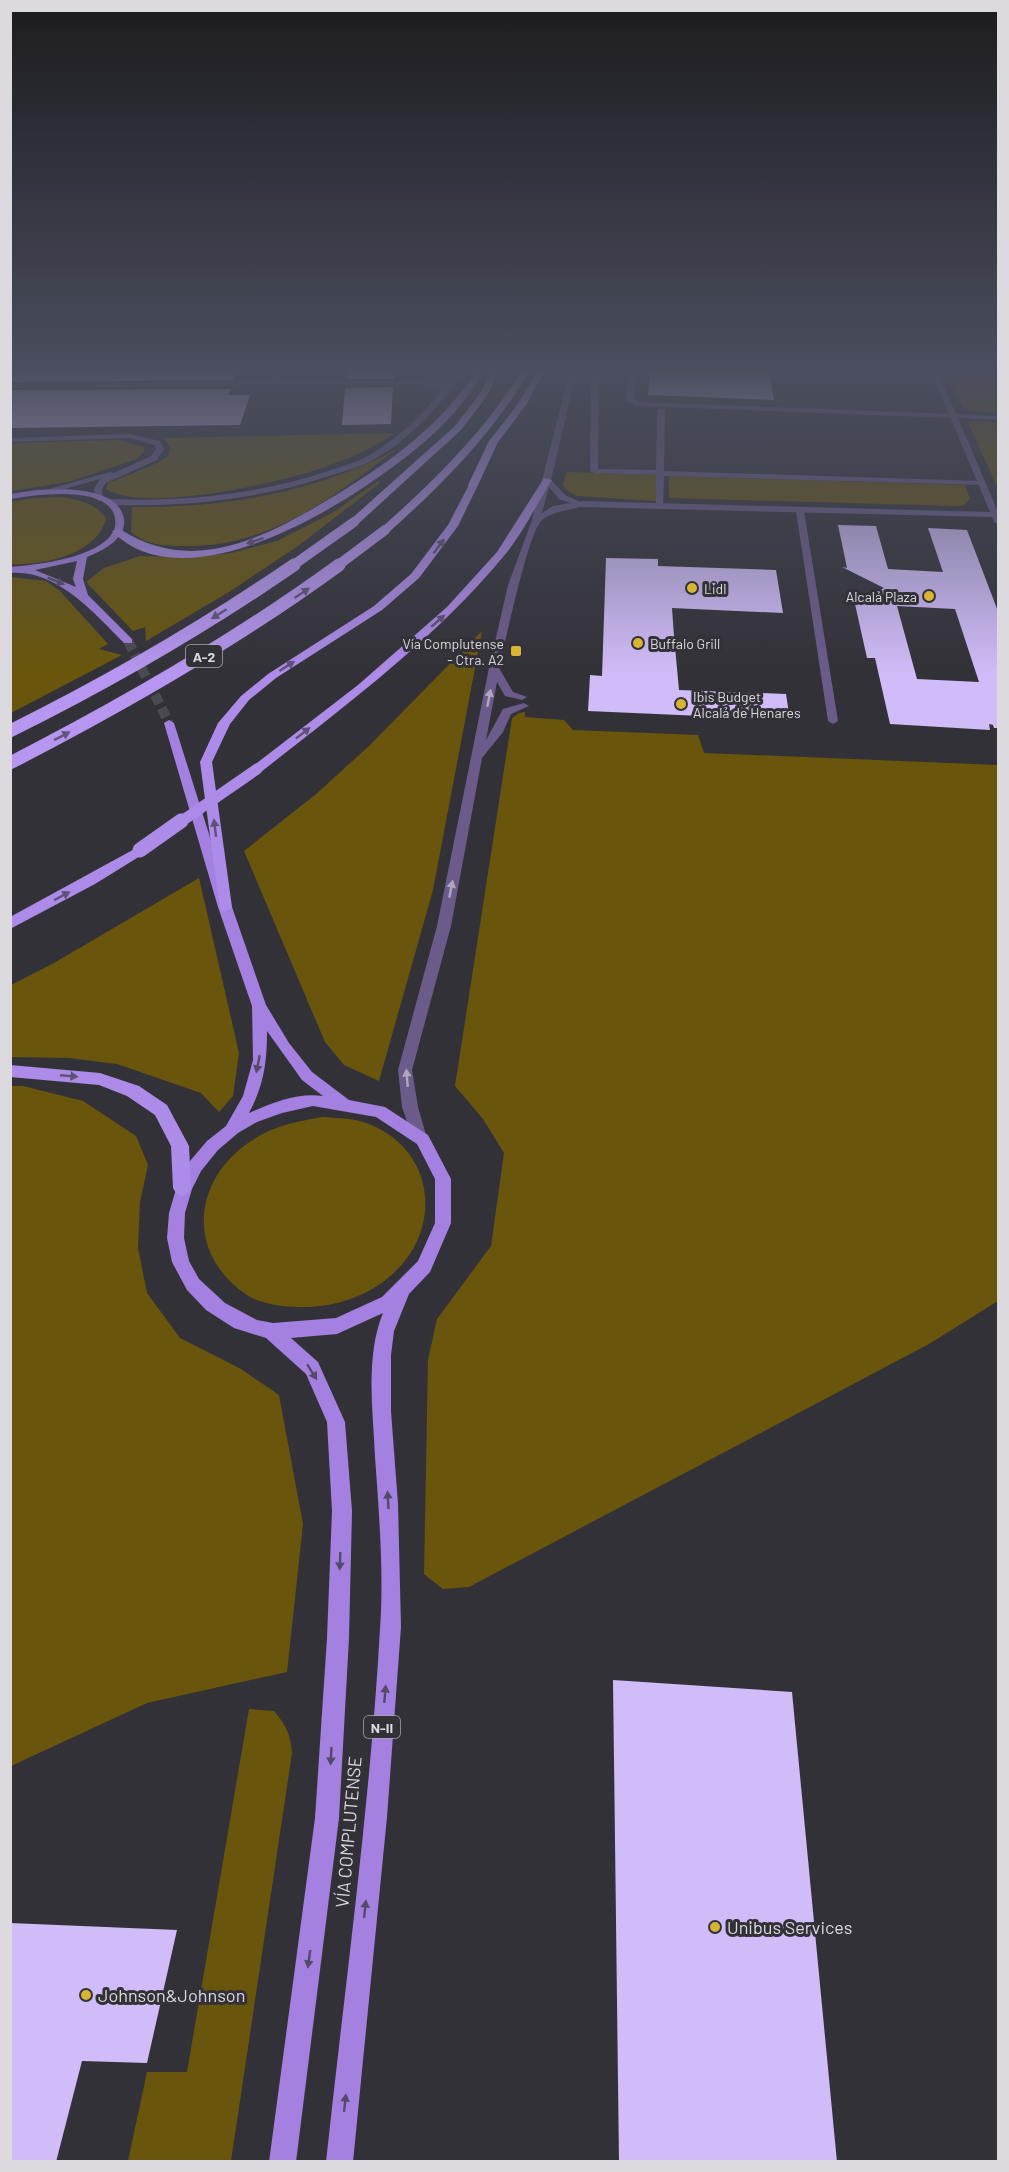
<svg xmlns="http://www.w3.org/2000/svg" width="1009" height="2172" font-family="Barlow,sans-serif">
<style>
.green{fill:#69560c}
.building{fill:#d0bcf8;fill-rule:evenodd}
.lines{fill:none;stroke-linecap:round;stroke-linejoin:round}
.primary-tunnel{stroke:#4c4a51;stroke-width:10;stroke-dasharray:10 5;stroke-linecap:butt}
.service{fill:#6b5b8a;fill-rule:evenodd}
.minor{fill:#6b5b8a;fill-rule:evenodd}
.primary{fill:#a480e0;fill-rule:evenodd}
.trunk{fill:#ad8be8;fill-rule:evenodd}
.motorway{fill:#b696f1;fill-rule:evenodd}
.trunk-bridge-far1{stroke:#ad8be8;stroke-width:11}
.trunk-bridge{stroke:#ad8be8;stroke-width:15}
.motorway-bridge-far1{stroke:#b696f1;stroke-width:10}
.motorway-bridge{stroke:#b696f1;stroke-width:13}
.oneway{fill:#5e5076}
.oneway2{fill:#55496a}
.oneway3{fill:#615479}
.oneway4{fill:#afa7bd}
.poi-dot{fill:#d7b434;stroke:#333138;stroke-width:2}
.labels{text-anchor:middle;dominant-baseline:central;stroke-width:6;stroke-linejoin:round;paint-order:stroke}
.far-poi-label{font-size:14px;fill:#dcdadf;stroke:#333138;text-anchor:start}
.shield{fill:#333138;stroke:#a9a7ad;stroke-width:1.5}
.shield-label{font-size:14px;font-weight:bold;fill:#dcdadf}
.near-street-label{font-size:18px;fill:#dcdadf;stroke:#333138}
.near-poi-label{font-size:18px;fill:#dcdadf;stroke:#333138;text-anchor:start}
</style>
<rect width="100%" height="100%" fill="#333138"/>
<path class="green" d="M 946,369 L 998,369 L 998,413 L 965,410 Z
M 974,421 L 998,422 L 998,489 L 968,422 Z
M 396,433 C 375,446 354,457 330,465 C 287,482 144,514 106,489 L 108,483 L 156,464 L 168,456 L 171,448 L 163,438 Z
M 119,440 L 144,447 L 144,452 L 137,459 L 68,482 L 11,491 L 11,443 Z
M 397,449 C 332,498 268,548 183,546 C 163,546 147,545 131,532 L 132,507 C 222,508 316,493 397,449 Z
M 567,472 L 656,475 L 656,501 L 576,496 L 565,489 L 563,484 Z
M 669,476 L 965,485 L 970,499 L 964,505 L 957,506 L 669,498 Z
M 378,481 L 381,482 L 298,546 L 229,592 L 146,641 L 145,627 L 133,631 L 86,582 L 104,568 L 140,556 L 193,557 L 231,553 L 277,541 L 332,513 Z
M 60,497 C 79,500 94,502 106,518 C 99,554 42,566 11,564 L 11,502 L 34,498 Z
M 11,577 L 46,581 L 60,591 L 108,644 L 99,649 L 122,655 L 11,713 Z
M 482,631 L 433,890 L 379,1081 L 344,1065 L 325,1042 L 244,851 L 315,795 L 369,746 Z
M 525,712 L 525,717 L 564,720 L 573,730 L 698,735 L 704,753 L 998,765 L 998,1301 L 929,1344 L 469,1587 L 443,1589 L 424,1574 L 428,1360 L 437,1319 L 491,1246 L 504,1153 L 483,1119 L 455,1086 L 512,718 L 519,713 Z
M 199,878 L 239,1053 L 233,1096 L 219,1112 L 201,1093 L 117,1064 L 69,1058 L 11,1057 L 11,985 L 54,963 Z
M 11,1086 L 23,1086 L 83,1101 L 136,1136 L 148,1165 L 140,1202 L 138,1248 L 147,1293 L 180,1338 L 241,1369 L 279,1395 L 303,1524 L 287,1672 L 147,1703 L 11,1766 Z
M 323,1117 C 335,1118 348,1118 360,1121 C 435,1143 447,1230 388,1278 C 364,1298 330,1308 299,1307 C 282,1307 261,1304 247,1295 C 184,1253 193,1177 254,1139 C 276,1125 299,1121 323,1117 Z
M 249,1709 L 274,1711 C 286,1725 291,1735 292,1753 L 231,2161 L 128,2161 L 147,2072 L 187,2072 Z"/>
<path class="building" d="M 17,369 L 237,369 L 233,380 L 10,382 Z
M 347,369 L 394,369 L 394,379 L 346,379 Z
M 650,369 L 769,369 L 774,400 L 648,395 Z
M 393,387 L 391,424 L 342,425 L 345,388 Z
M 231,389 L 228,395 L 250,395 L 240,425 L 10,428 L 10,390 Z
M 838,525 L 876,526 L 888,569 L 943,572 L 928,528 L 967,530 L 999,614 L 999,728 L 994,728 L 993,725 L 989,724 L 990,730 L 890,724 L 875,658 L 867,658 L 855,604 L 852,604 L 884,588 L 842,567 L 847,568 ZM 897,606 L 955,609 L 979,682 L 917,679 Z
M 606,558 L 658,559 L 658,566 L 776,570 L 783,613 L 672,608 L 674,636 L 679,690 L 786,694 L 790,720 L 588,711 L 590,675 L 602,676 Z
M 613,1680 L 792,1692 L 837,2162 L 619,2162 Z
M 10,1923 L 177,1930 L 147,2063 L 82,2061 L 56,2162 L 10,2162 Z"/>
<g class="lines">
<path class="primary-tunnel" d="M 128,641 L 169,723"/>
<path class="service" d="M 273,369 L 280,369 L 278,382 L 418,381 L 447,385 L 459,369 L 466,369 C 442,403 413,437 376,458 C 362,467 345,471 329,476 C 257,500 183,507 108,505 L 104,502 L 108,499 C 182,502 255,495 325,472 C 340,467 355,463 368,456 C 397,440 423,414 443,389 L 418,385 L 10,388 L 10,384 L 271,382 Z
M 570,369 L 577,369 L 551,480 L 565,495 L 585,504 C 573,512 557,508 542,520 C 528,532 505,644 499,668 L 513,692 L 527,697 L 522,700 L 505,696 L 497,682 L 486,740 L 503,709 L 524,703 L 529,706 L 511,714 L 503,732 L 482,758 L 451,926 L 412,1070 L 418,1107 L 426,1135 L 423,1139 L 418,1141 L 413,1139 L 402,1107 L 398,1070 L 437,926 L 489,668 L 508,585 L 532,520 ZM 549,487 L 559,499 L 571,503 L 553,506 L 542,513 Z
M 591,369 L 599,369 L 598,469 L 656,470 L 657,410 L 661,408 L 665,410 L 664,471 L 981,481 L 985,483 L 981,485 L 664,476 L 663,506 L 656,508 L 656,475 L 594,473 L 590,471 Z
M 627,369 L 635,369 L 634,399 L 639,402 L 953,414 L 957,416 L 953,418 L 637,406 L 626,400 Z
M 800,508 L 804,511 L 838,721 L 833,724 L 828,721 L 796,511 Z"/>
<path class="minor" d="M 930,369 L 937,369 L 956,414 L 998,416 L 998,420 L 958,418 L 998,512 L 998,523 L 995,523 L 992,517 L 581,507 L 577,504 L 581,501 L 990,512 Z
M 130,434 L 160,441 L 164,449 L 157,460 L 106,483 L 102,489 L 103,498 L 99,501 L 95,498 L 94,489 L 100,479 L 46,494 L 42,491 L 110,472 L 114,473 L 151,456 L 156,449 L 154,445 L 130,438 L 10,442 L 10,438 Z"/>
<path class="primary" d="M 37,490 C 60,489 84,488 105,497 C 113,500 118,505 122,512 C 132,536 105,550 87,557 L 83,579 L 88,595 L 132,639 L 132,643 L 124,643 C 94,613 57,569 10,573 L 10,567 C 37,565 98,558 113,532 C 116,527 116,520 114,514 C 102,485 35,495 10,499 L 10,494 ZM 77,561 L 73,579 L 76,587 L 35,570 Z
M 169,720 L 174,723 L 232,907 L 266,1005 L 289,1043 L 312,1072 L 349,1100 L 385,1107 L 428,1135 L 451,1179 L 451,1223 L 430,1272 L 409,1294 L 394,1331 L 391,1355 L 391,1411 L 398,1504 L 401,1627 L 387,1817 L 353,2162 L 326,2162 C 345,1984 370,1807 380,1629 C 384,1574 379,1512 375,1457 C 373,1410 365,1357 383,1313 L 337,1334 L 291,1338 L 318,1362 L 345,1422 L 352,1511 L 349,1638 L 339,1818 L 296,2162 L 269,2162 L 315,1818 L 327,1638 L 332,1511 L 327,1422 L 306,1374 L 266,1338 L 234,1328 L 206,1310 L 187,1290 L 172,1262 L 167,1238 L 169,1213 L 176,1189 L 190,1161 L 207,1141 L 226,1126 L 243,1096 L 253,1060 L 252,1006 L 218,907 L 164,723 ZM 267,1031 L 302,1080 L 323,1096 C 299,1092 271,1103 249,1113 C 264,1085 267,1062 267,1031 ZM 313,1106 L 376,1117 L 417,1144 L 435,1179 L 435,1223 L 418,1261 L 382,1297 L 336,1318 L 273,1323 L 257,1320 L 225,1303 L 199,1279 L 189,1261 L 184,1238 L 185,1213 L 192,1189 L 201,1171 L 218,1150 L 238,1133 L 257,1122 L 282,1113 Z"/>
<path class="trunk" d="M 478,369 L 486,369 C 470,394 453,417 431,436 C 368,493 190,611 112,531 L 120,529 C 195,578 269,535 336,495 C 392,461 441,425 478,369 Z
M 544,478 L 552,480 C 536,505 522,535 503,557 C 434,640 346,705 261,772 L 253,772 L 251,769 L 253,766 L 358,685 L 447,607 L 497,552 Z
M 470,483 L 478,485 L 458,526 L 419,578 L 382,610 L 276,678 L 249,700 L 230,724 L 212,762 L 232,907 L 225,912 L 220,910 L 200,762 L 218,723 L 241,696 L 268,674 L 374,606 L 411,574 L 448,525 Z
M 140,846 L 145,847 L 147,850 L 145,853 L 95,884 L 10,929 L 10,917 Z
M 10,1065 L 100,1073 L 139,1086 L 167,1105 L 189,1146 L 191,1188 L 188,1193 L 182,1196 L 176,1193 L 173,1188 L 171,1146 L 155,1115 L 127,1096 L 99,1085 L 10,1077 Z"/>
<path class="motorway" d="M 494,369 L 502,369 L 484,400 L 461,430 L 358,524 L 350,524 L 350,520 L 455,426 L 476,399 Z
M 523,369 L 531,369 C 493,433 444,483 389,532 L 381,532 L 381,528 C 435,480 485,431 523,369 Z
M 538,369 L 546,369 L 526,405 L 498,442 L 478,485 L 469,487 L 468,485 L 489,441 L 518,404 Z"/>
<path class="trunk-bridge-far1" d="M 179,823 L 257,769"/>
<path class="trunk-bridge" d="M 140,850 L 181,821"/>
<path class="motorway-bridge-far1" d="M 292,566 L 354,522
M 337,566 L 385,530"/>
<path class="motorway-bridge" d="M 10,731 C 109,682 204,627 294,565
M 10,763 C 125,704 235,641 339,565"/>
</g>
<defs><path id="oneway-solid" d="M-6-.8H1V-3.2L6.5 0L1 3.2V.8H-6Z" transform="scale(1.5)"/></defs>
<g class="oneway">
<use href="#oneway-solid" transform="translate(255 541) rotate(162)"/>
<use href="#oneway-solid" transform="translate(439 546) rotate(-53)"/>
<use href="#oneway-solid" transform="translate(438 621) rotate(-41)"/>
<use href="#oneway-solid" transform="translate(287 666) rotate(-33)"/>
<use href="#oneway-solid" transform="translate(303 733) rotate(-38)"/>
<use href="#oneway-solid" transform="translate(215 828) rotate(-97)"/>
<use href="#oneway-solid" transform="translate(62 896) rotate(-28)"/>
<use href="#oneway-solid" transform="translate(69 1076) rotate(5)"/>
</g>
<g class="oneway2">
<use href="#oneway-solid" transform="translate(56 581) rotate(22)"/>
<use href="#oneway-solid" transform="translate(258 1064) rotate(101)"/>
<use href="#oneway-solid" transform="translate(312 1372) rotate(58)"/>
<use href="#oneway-solid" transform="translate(388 1500) rotate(-93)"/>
<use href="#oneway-solid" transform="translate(340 1561) rotate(92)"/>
<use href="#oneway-solid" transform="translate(385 1694) rotate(-85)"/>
<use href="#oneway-solid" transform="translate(331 1756) rotate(93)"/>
<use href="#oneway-solid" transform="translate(365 1909) rotate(-84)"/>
<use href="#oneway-solid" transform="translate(309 1959) rotate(98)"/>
<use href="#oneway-solid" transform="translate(345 2103) rotate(-84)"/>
</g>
<g class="oneway3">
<use href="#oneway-solid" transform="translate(302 593) rotate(-34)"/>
<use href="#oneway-solid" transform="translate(219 614) rotate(148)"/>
<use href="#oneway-solid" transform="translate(62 736) rotate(-27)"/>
</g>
<g class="oneway4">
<use href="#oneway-solid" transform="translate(489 698) rotate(-79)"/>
<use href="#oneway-solid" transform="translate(451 889) rotate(-79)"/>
<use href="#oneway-solid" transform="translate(407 1078) rotate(-95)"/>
</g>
<linearGradient id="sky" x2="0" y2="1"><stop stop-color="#1c1b1f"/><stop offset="0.55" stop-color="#4a4e5e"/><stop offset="1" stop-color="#4a4e5e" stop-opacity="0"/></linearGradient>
<rect width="1009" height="673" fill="url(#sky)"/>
<g class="poi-dot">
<circle cx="692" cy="588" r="6"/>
<circle cx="929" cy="596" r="6"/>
<circle cx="638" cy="643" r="6"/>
<rect x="510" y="645" width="12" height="12" rx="3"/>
<circle cx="681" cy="704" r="6"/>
<circle cx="715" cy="1927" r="6"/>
<circle cx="86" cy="1995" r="6"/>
</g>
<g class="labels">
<g class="far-poi-label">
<text x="704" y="588">Lidl</text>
<text x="917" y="596" text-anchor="end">Alcalá Plaza</text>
<text x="504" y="643" text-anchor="end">Vía Complutense<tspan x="504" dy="16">- Ctra. A2</tspan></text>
<text x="650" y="643">Buffalo Grill</text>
<text x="693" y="696">Ibis Budget<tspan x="693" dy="16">Alcalá de Henares</tspan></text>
</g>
<g class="shield">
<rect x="186" y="645" width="36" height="22" rx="4.5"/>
<rect x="364" y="1716" width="36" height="22" rx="4.5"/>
</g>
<g class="shield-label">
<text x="204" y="656">A-2</text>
<text x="382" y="1727">N-II</text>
</g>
<g class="near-street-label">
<text transform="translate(348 1832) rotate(-85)">VÍA COMPLUTENSE</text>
</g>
<g class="near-poi-label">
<text x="727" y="1927">Unibus Services</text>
<text x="98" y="1995">Johnson&amp;Johnson</text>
</g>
</g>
<rect width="1009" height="2172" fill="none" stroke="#dcdadf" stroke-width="24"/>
</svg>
